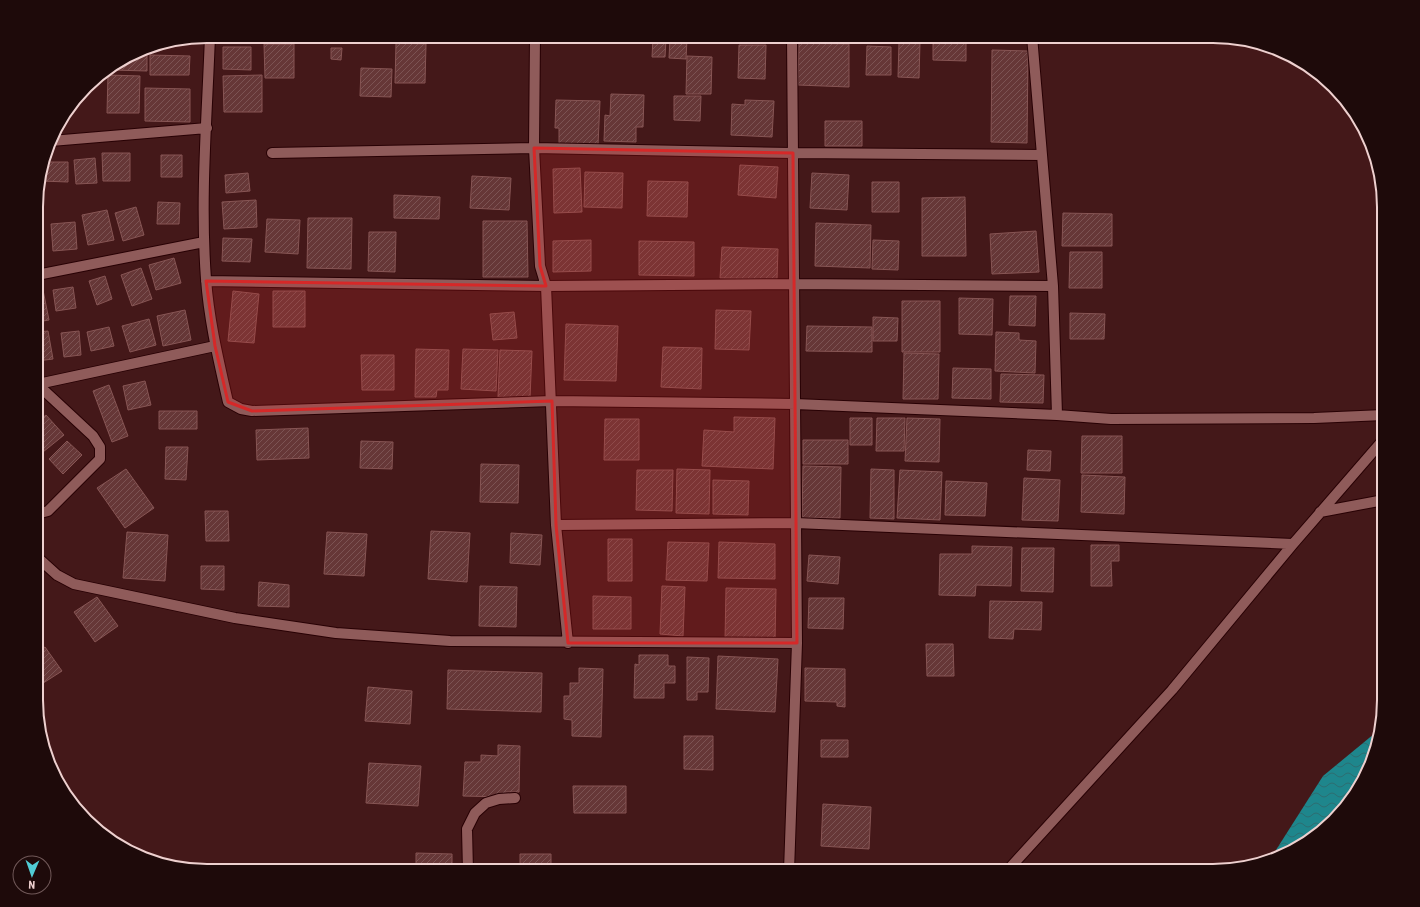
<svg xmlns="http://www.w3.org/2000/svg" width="1420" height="907" font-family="'Roboto Condensed',sans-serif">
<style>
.water{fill:url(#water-waves)}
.building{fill:url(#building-hatch);stroke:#875554}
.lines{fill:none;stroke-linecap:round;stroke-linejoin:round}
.minor-casing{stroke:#280104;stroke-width:12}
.minor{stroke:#8f5b5a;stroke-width:10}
.marked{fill:#d62828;fill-opacity:0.2;stroke:#d62828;stroke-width:3;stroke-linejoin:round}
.rim{fill:none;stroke:#eed0cf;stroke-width:2}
</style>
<defs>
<pattern id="water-waves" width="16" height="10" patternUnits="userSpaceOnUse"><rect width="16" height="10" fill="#1e868c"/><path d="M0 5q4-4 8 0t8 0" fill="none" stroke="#2c6d71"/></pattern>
<pattern id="building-hatch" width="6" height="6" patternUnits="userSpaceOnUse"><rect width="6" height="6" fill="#663737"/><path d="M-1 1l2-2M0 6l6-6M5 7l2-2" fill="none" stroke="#7c5353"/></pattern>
</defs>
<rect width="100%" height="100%" fill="#441819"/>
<path class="water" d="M 1380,729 L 1375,755 L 1355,795 L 1298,848 L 1276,855 L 1276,850 L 1323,776 Z"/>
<path class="building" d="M 653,38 L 666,39 L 665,57 L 652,57 Z
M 670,39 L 687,39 L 686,59 L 669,58 Z
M 899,42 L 920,42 L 919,78 L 898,77 Z
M 933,42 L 966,43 L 966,61 L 933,60 Z
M 396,43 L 426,44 L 425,83 L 395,83 Z
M 799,43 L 849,44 L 849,87 L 798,85 Z
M 264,44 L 294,44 L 294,78 L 265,78 Z
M 739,45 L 766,45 L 765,79 L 738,78 Z
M 867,46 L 891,47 L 891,75 L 866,75 Z
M 223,47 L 251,47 L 251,70 L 223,69 Z
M 147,48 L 147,71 L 112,70 L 112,68 L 142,49 Z
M 331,48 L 342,48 L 341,60 L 331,59 Z
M 992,50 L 1028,51 L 1027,143 L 991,142 Z
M 150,55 L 190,56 L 189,75 L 150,75 Z
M 687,56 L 712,57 L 711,94 L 686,94 Z
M 361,68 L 392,69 L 391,97 L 360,96 Z
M 108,75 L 140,76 L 139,113 L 107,113 Z
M 262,75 L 262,112 L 224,112 L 223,76 Z
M 145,88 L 190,89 L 190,122 L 145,121 Z
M 611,94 L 644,95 L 643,127 L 636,127 L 636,142 L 604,141 L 605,115 L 610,116 Z
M 674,96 L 701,96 L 700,121 L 674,120 Z
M 556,100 L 600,101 L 598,145 L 559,144 L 559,128 L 555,128 Z
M 745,100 L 774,101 L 772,137 L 731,135 L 732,104 L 745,105 Z
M 825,121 L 862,121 L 862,146 L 825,146 Z
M 102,153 L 130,153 L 130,181 L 103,181 Z
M 161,155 L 182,155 L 182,177 L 161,177 Z
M 95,158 L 97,183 L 76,184 L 74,160 Z
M 45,162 L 68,162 L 68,182 L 41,181 L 42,172 Z
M 740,165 L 778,167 L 776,198 L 738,195 Z
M 580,168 L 582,212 L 554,213 L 553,169 Z
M 585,172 L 623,173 L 622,208 L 584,207 Z
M 248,173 L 250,191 L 226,193 L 225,175 Z
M 812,173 L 849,175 L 847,210 L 810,208 Z
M 472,176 L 511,178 L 509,210 L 470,208 Z
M 648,181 L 688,182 L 687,217 L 647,216 Z
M 872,182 L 899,182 L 899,212 L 872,212 Z
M 394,195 L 440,197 L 439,219 L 394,218 Z
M 965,197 L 966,256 L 922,256 L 922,198 Z
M 256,200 L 257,227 L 224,229 L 222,202 Z
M 158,202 L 180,203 L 179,224 L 157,224 Z
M 136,207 L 144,235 L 123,241 L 115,213 Z
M 107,210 L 114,240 L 88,245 L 82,215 Z
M 1063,213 L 1112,214 L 1112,246 L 1062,246 Z
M 308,218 L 352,218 L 351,269 L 307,268 Z
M 267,219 L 300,220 L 298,254 L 265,252 Z
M 483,221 L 527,221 L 528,277 L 483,277 Z
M 75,222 L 77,249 L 53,251 L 51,224 Z
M 816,223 L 871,225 L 870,268 L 815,266 Z
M 37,225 L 39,225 L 40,251 L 37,251 Z
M 1036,231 L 1039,272 L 992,274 L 990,234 Z
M 369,232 L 396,232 L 395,272 L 368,271 Z
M 223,238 L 252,239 L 250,262 L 222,261 Z
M 591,240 L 591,271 L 553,272 L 553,241 Z
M 873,240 L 899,241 L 898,270 L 872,269 Z
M 639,241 L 694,242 L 694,276 L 639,275 Z
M 722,247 L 778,249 L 777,279 L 720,278 Z
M 1070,252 L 1102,252 L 1102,288 L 1069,288 Z
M 174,258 L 181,283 L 156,290 L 149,265 Z
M 141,268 L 152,299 L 132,306 L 121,275 Z
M 105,276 L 112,299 L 97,305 L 89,281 Z
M 73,287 L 76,308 L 56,311 L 53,290 Z
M 43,290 L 49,320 L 37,322 L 37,291 Z
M 233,291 L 259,294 L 254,343 L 228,341 Z
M 273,291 L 305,291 L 305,327 L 273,327 Z
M 1010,296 L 1036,296 L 1035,326 L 1009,325 Z
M 959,298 L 993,299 L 992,335 L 959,334 Z
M 902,301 L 940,301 L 940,352 L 902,352 Z
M 185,310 L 191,340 L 163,346 L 157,316 Z
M 716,310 L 751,311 L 749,350 L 715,349 Z
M 514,312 L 517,338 L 493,340 L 490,314 Z
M 1070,313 L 1105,314 L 1104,339 L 1070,339 Z
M 873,317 L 898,318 L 897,341 L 873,341 Z
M 149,319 L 156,345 L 130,352 L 122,326 Z
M 566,324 L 618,326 L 616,381 L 564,380 Z
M 807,326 L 872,327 L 872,352 L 806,351 Z
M 109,327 L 114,346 L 91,351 L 87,332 Z
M 48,331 L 53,359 L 37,361 L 37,332 Z
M 79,331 L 81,355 L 64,357 L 61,333 Z
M 996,332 L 1019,333 L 1019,340 L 1036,341 L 1035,373 L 995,371 Z
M 663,347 L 702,348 L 701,389 L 661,387 Z
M 416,349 L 449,350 L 448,390 L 437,390 L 436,397 L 415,397 Z
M 463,349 L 498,350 L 496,391 L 461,389 Z
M 500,350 L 532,351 L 530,398 L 498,397 Z
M 904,353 L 939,354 L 938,399 L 903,399 Z
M 361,355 L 394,355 L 394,390 L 362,390 Z
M 953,368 L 991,369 L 991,399 L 952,398 Z
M 1001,374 L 1044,375 L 1043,403 L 1000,402 Z
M 145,381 L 151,405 L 128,410 L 123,386 Z
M 109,385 L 128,436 L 112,442 L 93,391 Z
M 159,411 L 197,411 L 197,429 L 159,429 Z
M 46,415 L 64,435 L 43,452 L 37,446 L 37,422 Z
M 734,417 L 775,418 L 773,469 L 702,466 L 704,430 L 734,432 Z
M 850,418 L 872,418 L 872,445 L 850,445 Z
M 877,418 L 905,418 L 904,451 L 876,451 Z
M 907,418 L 940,419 L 939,462 L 905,461 Z
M 605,419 L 639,419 L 639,460 L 604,460 Z
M 308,428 L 309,458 L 257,460 L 256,430 Z
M 1082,436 L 1122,436 L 1122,473 L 1081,473 Z
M 803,440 L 848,440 L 848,464 L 803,464 Z
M 67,441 L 82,455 L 63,474 L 49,459 Z
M 361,441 L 393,442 L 392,469 L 360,468 Z
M 166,447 L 188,447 L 186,480 L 165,479 Z
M 1028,450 L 1051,451 L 1050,471 L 1027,470 Z
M 481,464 L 519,465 L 518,503 L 480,502 Z
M 803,466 L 841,467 L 840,518 L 802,518 Z
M 126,469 L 154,508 L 125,528 L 97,488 Z
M 677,469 L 710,470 L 709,514 L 676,513 Z
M 871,469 L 894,470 L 894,519 L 870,518 Z
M 637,470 L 673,470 L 672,511 L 636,510 Z
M 900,470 L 942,472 L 940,520 L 897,518 Z
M 1082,475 L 1125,477 L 1124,514 L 1081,512 Z
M 1024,478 L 1060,480 L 1058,521 L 1022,520 Z
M 713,480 L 749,481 L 748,515 L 713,514 Z
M 946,481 L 987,483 L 985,516 L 945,515 Z
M 205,511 L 228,511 L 229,541 L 206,541 Z
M 431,531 L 470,533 L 467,582 L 428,579 Z
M 127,532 L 168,535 L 165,581 L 123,578 Z
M 327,532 L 367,534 L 364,576 L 324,574 Z
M 511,533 L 542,535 L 540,565 L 510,563 Z
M 608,539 L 632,539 L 632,581 L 608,581 Z
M 668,542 L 709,543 L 707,581 L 666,580 Z
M 719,542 L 775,544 L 775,579 L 718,578 Z
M 1091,545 L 1119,545 L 1119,561 L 1111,561 L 1112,586 L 1091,586 Z
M 972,546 L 1012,547 L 1011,586 L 976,585 L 975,596 L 939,595 L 940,554 L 972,554 Z
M 1022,548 L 1054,548 L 1053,592 L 1021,591 Z
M 809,555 L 840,557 L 838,584 L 807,581 Z
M 201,566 L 224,566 L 224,590 L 201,589 Z
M 259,582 L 289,585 L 289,607 L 258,606 Z
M 480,586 L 517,587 L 516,627 L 479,626 Z
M 662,586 L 685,587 L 683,636 L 660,634 Z
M 726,588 L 776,589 L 775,641 L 725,640 Z
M 593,596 L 631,597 L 631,629 L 593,629 Z
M 97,597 L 118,626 L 95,642 L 74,612 Z
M 809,598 L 844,598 L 843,629 L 808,628 Z
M 990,601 L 1042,602 L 1041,630 L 1014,629 L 1013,639 L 989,638 Z
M 926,644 L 953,644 L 954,676 L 927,676 Z
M 45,647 L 62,671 L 37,687 L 37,652 Z
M 639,655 L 668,655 L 668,666 L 675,666 L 675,683 L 664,683 L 664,698 L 634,698 L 635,664 L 639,665 Z
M 718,656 L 778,659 L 775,712 L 716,709 Z
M 687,657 L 709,658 L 708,692 L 697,692 L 697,700 L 687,700 Z
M 579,668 L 603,669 L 601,737 L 572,736 L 572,720 L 564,719 L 564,696 L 570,696 L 570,683 L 579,683 Z
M 805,668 L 845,669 L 845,707 L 837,706 L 837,702 L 805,701 Z
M 448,670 L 542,673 L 541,712 L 447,709 Z
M 368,687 L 412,691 L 410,724 L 365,721 Z
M 684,736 L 713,736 L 713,770 L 684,769 Z
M 821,740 L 848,740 L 848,757 L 821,757 Z
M 498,745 L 520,746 L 519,792 L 505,792 L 505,797 L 463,796 L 465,762 L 481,762 L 481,755 L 498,756 Z
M 369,763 L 421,766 L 418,806 L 366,803 Z
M 573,786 L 626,786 L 626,813 L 574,813 Z
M 823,804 L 871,807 L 869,849 L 821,846 Z
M 416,853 L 452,854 L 452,871 L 416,871 Z
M 520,854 L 551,854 L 551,871 L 520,871 Z"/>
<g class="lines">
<defs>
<path id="minor" d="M 210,36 C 207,117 200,198 206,279 C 209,321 219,362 228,402 L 241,409 L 252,411 L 552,401 L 795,404 L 1057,415 L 1053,286 L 1032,36
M 535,36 L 534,148 L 540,266 L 546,286 L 556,525 L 568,643
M 51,141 L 207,128
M 272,153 L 534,148 L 793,153 L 1042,155
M 37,275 L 204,242
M 206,281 L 546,286 L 794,284 L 1053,286
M 37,384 L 93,436 L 100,447 L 100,459 L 48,511 L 37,514
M 38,384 L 215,346
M 1057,415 L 1111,419 L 1314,418 L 1384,415
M 1320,512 L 1384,500
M 556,525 L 796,523 L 1293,544
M 37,557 L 57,575 L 74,584 L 235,618 L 336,633 L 450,641 L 797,643
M 468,871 L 467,829 L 475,813 L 486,803 L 499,799 L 515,798
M 789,871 L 797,643 L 792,36
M 1007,871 L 1172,690 L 1293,544 L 1384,439"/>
</defs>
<use href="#minor" class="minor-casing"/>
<use href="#minor" class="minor"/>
</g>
<path class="marked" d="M 534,148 L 793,153 L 797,643 L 568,643 L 556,525 L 552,401 L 252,411 L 228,402 L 215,346 L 206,281 L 546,286 L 540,266 Z"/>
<path d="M0 0H1420V907H0ZM207 43H1213A164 164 0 0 1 1377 207V700A164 164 0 0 1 1213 864H207A164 164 0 0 1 43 700V207A164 164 0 0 1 207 43Z" fill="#1e0a0a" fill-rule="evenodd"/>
<path class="rim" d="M207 43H1213A164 164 0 0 1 1377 207V700A164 164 0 0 1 1213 864H207A164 164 0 0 1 43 700V207A164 164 0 0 1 207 43Z"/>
<g transform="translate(32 875) rotate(182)"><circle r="19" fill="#1e0a0a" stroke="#715959"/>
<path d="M0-3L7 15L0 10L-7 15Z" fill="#51ccd4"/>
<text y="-6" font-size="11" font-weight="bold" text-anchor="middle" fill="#eed0cf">N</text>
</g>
</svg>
